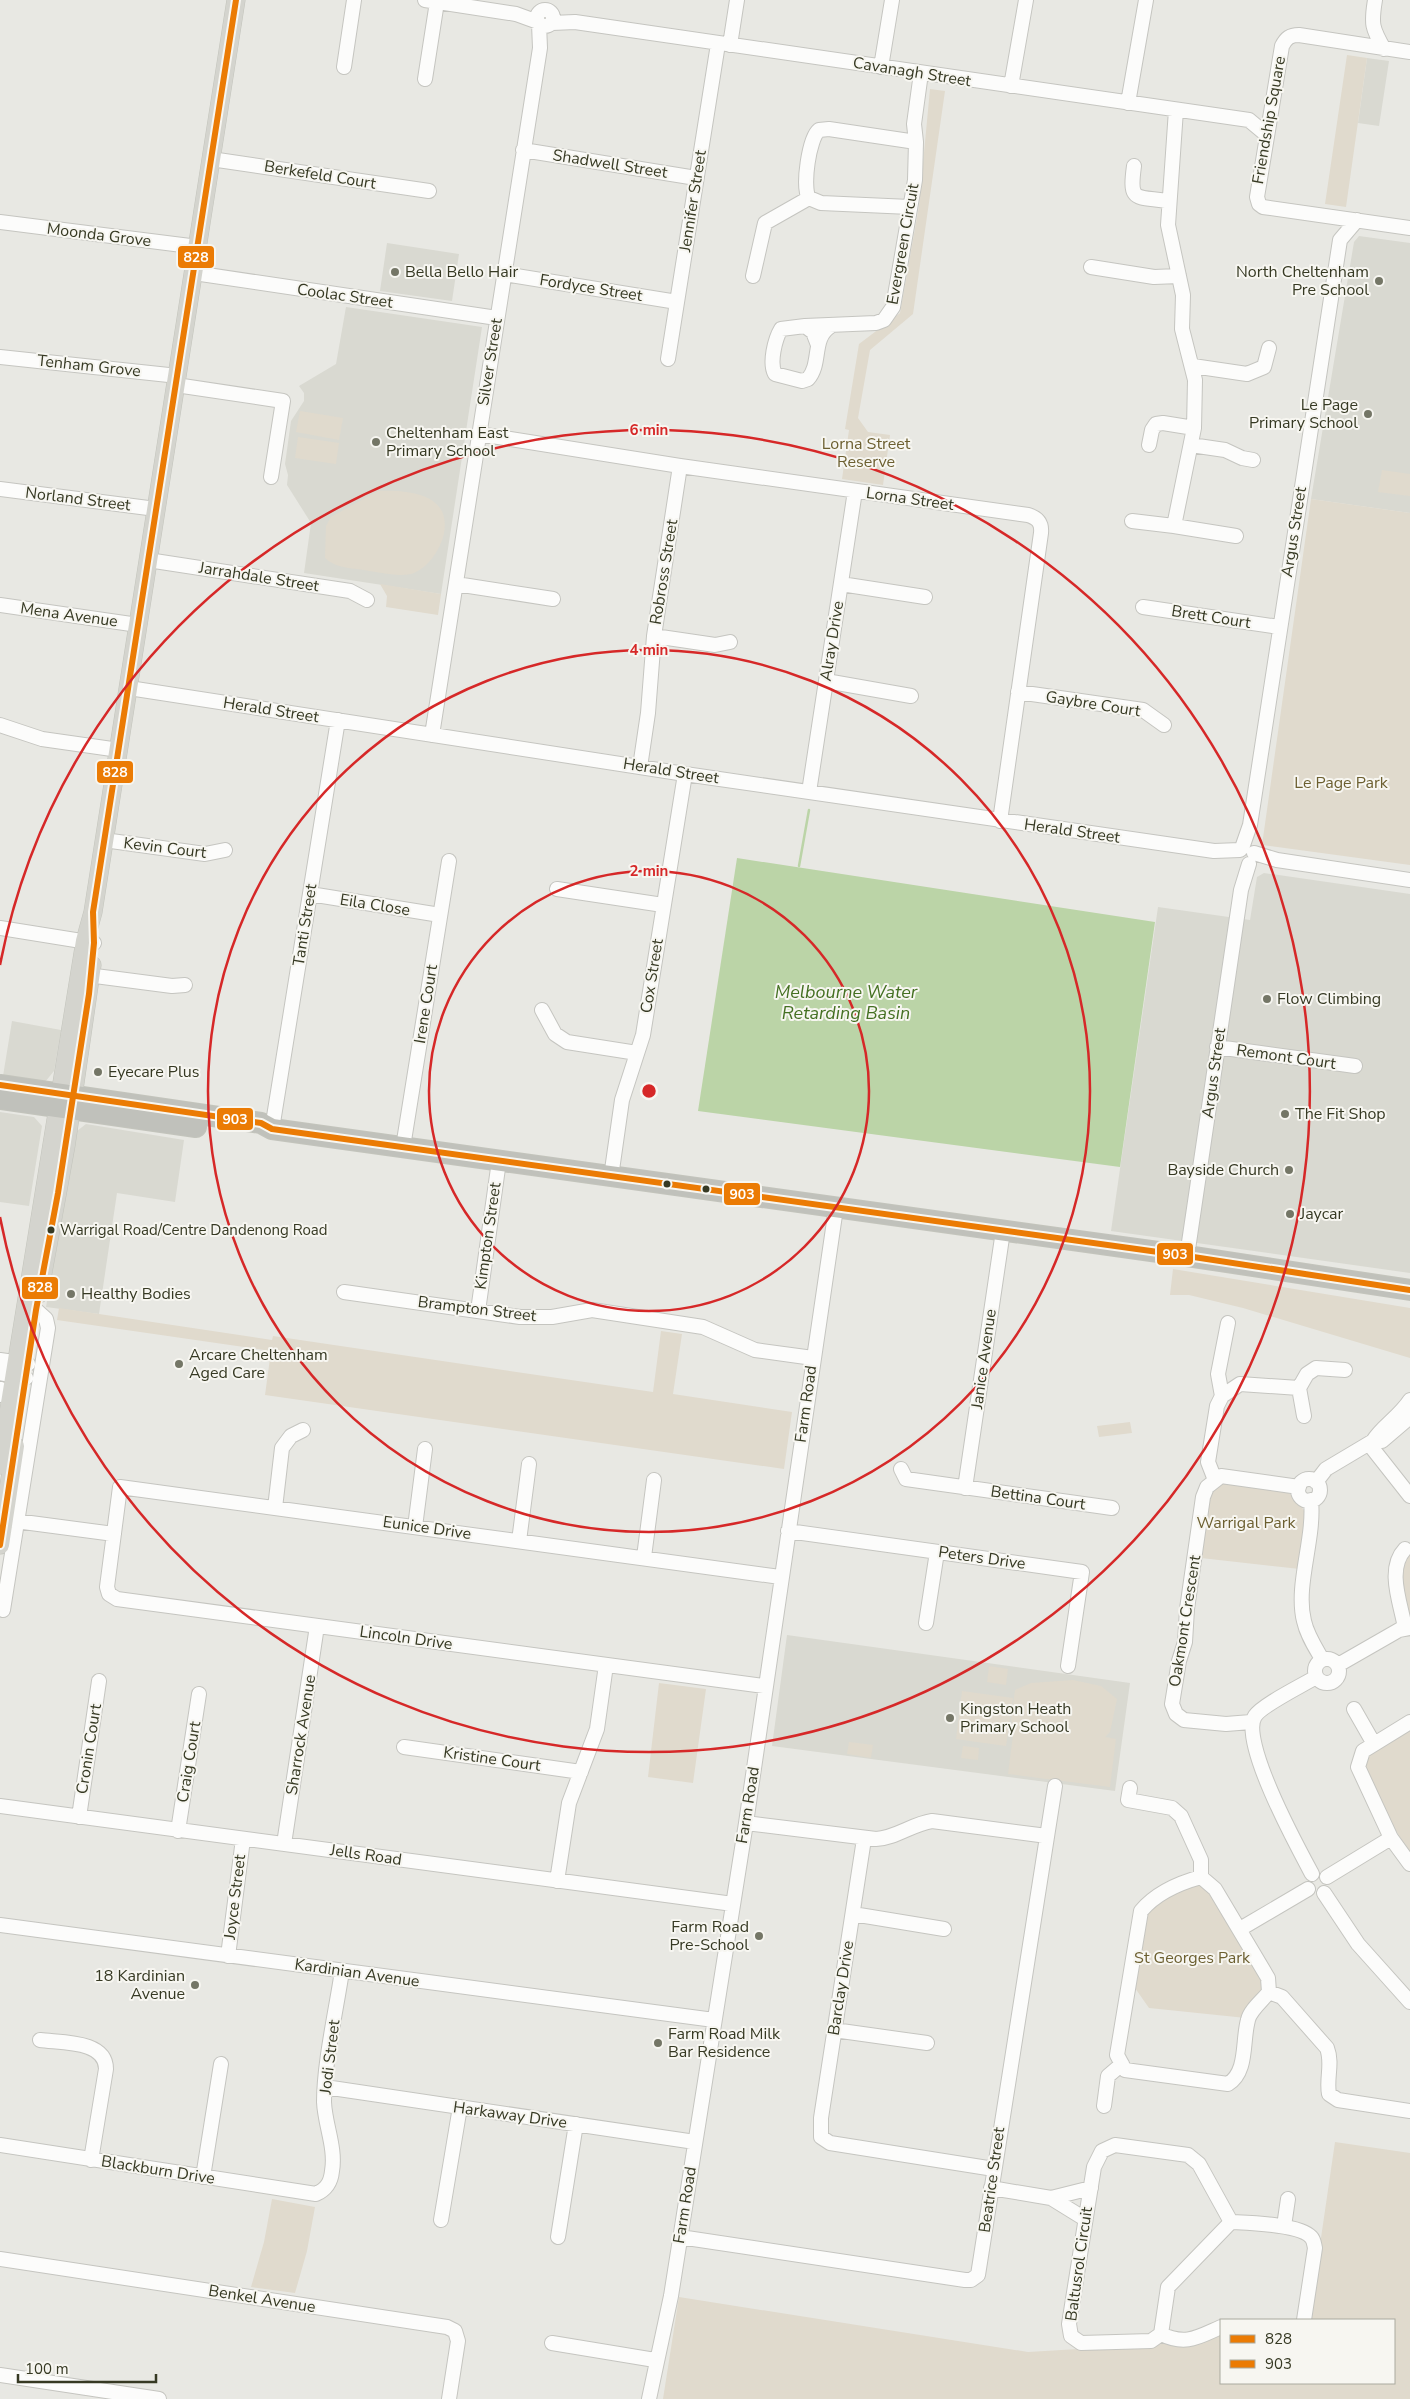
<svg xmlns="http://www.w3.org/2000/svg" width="1410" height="2399" font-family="'Nunito Sans',sans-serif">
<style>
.built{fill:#d9d9d1}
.green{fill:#e0dacd}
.water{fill:#bbd4a7}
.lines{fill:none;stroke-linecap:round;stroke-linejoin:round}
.stream{stroke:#bbd4a7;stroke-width:2.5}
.minor-casing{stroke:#c5c5c0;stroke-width:16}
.major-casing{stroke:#c3c4bc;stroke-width:19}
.highway-casing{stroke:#c3c4bc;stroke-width:22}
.minor{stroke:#fcfcfb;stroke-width:14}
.major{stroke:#d4d4ce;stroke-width:18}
.highway{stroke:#c0c1bb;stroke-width:20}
.bus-1-casing{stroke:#f7f6f1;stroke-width:10}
.bus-2-casing{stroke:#f7f6f1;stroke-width:10}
.bus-1{stroke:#eb7b04;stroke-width:6}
.bus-2{stroke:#eb7b04;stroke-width:6}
.ring{fill:none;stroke:#d62828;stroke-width:2.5}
.poi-dot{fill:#747666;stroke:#f7f6f1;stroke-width:2}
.bus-dot{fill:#363923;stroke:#f7f6f1;stroke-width:2}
.labels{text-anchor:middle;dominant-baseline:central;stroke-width:4;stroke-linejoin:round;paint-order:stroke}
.bus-label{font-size:15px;fill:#363923;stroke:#f7f6f1;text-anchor:start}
.street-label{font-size:16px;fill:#363923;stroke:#f7f6f1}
.poi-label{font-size:16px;fill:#363923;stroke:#f7f6f1;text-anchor:start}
.park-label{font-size:16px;fill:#6c5f30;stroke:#f7f6f1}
.water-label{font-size:18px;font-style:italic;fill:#447022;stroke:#f7f6f1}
.centre{fill:#d62828;stroke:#f7f6f1;stroke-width:2.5}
.ring-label{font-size:15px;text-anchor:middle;font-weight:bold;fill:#d62828;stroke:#f7f6f1;stroke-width:4;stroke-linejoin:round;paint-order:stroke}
.line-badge{stroke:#f7f6f1;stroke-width:2}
.badge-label{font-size:14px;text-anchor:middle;font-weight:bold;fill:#fff}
</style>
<rect width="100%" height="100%" fill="#e8e8e3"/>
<path class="built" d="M 1367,58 L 1389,61 L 1379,126 L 1358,123 Z
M 1359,236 L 1410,243 L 1410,513 L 1311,499 L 1354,242 Z
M 387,243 L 459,254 L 452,301 L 380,291 Z
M 346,307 L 482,327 L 441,594 L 304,573 L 311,523 L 287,485 L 288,475 L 285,464 L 291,421 L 304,401 L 304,393 L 299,386 L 336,364 Z
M 1264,873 L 1410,894 L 1410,1273 L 1111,1231 L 1158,907 L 1250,920 L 1257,877 Z
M 12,1021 L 61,1030 L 54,1071 L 45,1082 L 3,1076 Z
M 0,1112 L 34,1117 L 42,1126 L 29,1206 L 0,1202 Z
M 86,1124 L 184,1140 L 175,1202 L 117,1193 L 99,1314 L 46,1307 L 77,1131 Z
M 787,1635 L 1130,1683 L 1115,1791 L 772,1746 Z"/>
<path class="green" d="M 1347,55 L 1367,58 L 1346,207 L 1325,204 Z
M 930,89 L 945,91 L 913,314 L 870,350 L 858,418 L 868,432 L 890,435 L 883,485 L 842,479 L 849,430 L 845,429 L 859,344 L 900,313 L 919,206 Z
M 300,411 L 343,418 L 339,440 L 296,432 Z
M 298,437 L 339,443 L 336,464 L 295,458 Z
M 1382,470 L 1410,474 L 1410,496 L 1378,492 Z
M 378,491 C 396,490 428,491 440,508 C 454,528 435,565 414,573 C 400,578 379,572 364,570 C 351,568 335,568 325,558 L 326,526 L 331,517 Z
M 1311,499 L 1410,513 L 1410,865 L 1262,845 Z
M 380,584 L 441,594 L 438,615 L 386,607 L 387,596 Z
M 1173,1269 L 1410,1308 L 1410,1358 L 1243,1308 L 1189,1295 L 1170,1295 Z
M 59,1308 L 272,1340 L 273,1336 L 653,1392 L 661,1331 L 682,1334 L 673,1394 L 792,1412 L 784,1469 L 265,1395 L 271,1351 L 57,1320 Z
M 1130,1422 L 1132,1433 L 1099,1437 L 1097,1426 Z
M 1242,1482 L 1284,1490 L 1297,1499 L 1306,1514 L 1300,1569 L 1201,1558 L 1210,1497 L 1217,1483 Z
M 1410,1550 L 1410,1623 C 1401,1596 1395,1576 1410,1550 Z
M 989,1666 L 1008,1669 L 1006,1685 L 987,1682 Z
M 1073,1680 L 1101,1686 L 1117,1699 L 1110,1732 L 1105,1737 L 1116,1739 L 1110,1787 L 1008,1774 L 1014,1726 L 1011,1720 L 1015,1690 L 1031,1683 Z
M 659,1683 L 706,1689 L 693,1783 L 648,1777 Z
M 962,1691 L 1013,1698 L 1006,1746 L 956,1739 Z
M 1410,1728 L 1410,1853 L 1390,1821 L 1362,1767 L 1365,1754 Z
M 849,1742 L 873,1745 L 871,1758 L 847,1754 Z
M 963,1746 L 979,1748 L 978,1760 L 961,1758 Z
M 1193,1882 L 1209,1885 L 1267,1989 L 1246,2018 L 1149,2008 L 1135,1988 L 1148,1909 Z
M 1335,2142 L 1410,2153 L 1410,2399 L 663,2399 L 679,2297 L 1028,2352 L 1162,2344 L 1210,2335 L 1221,2331 L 1221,2383 L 1394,2383 L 1394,2320 L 1309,2320 Z
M 272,2199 L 315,2207 L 307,2251 L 295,2293 L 251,2287 L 264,2242 Z"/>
<path class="water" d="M 737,858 L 1155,922 L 1120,1167 L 698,1111 Z"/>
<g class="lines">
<path class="stream" d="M 799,866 L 809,810"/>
<defs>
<path id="minor" d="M 425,0 L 516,14 L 538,22
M 1375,0 C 1371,24 1372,28 1384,49
M537 18a8 8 0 1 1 16 0a8 8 0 1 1-16 0Z
M 552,23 L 575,22 L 1249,120 L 1267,135
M 730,45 L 737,0
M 1410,52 L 1299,35 C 1290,35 1286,38 1282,46 L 1257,197 L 1259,204 L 1263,207 L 1410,228
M 344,67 L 354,0
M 881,67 L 892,0
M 425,79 L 437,2
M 1011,86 L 1026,0
M 1128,103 L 1146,0
M 1176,110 L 1168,225 L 1183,295 L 1182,329 L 1195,380 L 1194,428 L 1174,526 L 1236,536
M 523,150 L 696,178
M 211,159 L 429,191
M 1134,166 C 1129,203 1135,196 1168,201
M 809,198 C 802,187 809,138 819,130 L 829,129 L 916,142
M 0,222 L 198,247
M 1091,267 L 1154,277 L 1179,276
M 194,273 L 497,318
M 504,274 L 677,302
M 753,276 L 765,223 L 809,198 L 821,203 L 910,207
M 805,326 L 876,323 L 884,320 L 893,307 L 915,180 L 916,142 L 914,124 L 921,73
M 818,345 L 813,332 L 805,326 L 781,329 C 775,339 769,363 775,374 L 802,381 L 808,379 C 822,363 811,338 831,326
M 0,357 L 178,376
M 668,359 L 718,44
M 1193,366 L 1247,374 L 1264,367 L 1269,348
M 176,385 L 283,401 L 271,477
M 479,434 L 680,466 L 1028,515 C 1038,518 1042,523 1041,533 L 1000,821
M 1149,445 L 1152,430 L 1156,424 L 1163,423 L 1194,428
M 1191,445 L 1225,450 L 1242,458 L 1253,460
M 0,489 L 156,509
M 1132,521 L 1174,526
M 148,560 L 350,591 L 367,600
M 456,584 L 553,599
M 841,584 L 925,597
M 0,605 L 138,625
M 1143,607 L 1279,627
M 654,636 L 715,645 L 730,642
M 826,681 L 911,696
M 129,688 L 685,774 L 1214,851 L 1240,850
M 1018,692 L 1143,710 L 1164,725
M 0,725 L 42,739 L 119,750
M 432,735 L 540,48 L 539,24
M 640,767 L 648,713 L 654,636 L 680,466
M 809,792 L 855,491
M 104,840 L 205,854 L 225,850
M 1242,848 L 1250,825 L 1340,240 L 1357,220
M 1254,853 L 1277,860 L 1410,880
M 557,889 L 663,905
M 310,894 L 440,915
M 0,928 L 94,943
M 80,974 L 172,986 L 185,985
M 542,1010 L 555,1034 L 567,1042 L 637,1053
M 1217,1047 L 1355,1066
M 272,1129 L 338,720
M 403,1147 L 449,861
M 611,1177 L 622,1100 L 643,1035 L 685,774
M 1187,1256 L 1241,890 L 1249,864
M 344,1292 L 520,1317 L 552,1317 L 592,1310 L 703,1327 L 755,1350 L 813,1358
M 478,1311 L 499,1161
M 0,1360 L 28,1364
M 0,1373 L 26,1378
M 1299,1388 L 1304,1416
M 0,1395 L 1,1389
M 1222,1396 L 1218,1374 L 1228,1323
M 1373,1441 C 1381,1427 1399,1417 1410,1400
M 1369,1444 L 1410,1496
M 901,1469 L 906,1479 L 1112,1508
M1298 1490a11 11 0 1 1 22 0a11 11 0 1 1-22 0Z
M 1215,1480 L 1208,1462 L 1217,1406 L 1222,1396 L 1240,1384 L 1299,1388 L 1307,1374 L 1316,1368 L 1345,1370
M 1316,1482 L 1326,1469 L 1373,1441 L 1382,1441 L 1410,1417
M 965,1488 L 1003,1231
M 1311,1500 C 1315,1539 1295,1585 1304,1621 C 1307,1635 1315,1647 1322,1659
M 275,1508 L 282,1448 L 291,1436 L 303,1430
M 8,1520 L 114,1534
M 415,1527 L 425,1449
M 788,1531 L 1082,1572 L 1068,1666
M 519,1541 L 529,1464
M 1405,1549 C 1386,1569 1401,1604 1405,1628
M 644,1557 L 654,1480
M 3,1610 L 48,1328 L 46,1319 L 36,1310
M 926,1623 L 937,1552
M1315 1671a12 12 0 1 1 24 0a12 12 0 1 1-24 0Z
M 1338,1665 L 1399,1630 L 1410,1628
M 764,1686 L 117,1599 L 109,1594 L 107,1587 L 120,1487 L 780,1577
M 1354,1709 L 1374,1744
M 1251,1722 L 1226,1724 L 1184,1720 L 1176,1714 L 1172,1704 L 1179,1661 L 1185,1642 L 1187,1609 L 1203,1497 L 1207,1487 L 1221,1476 L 1299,1487
M 1410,1722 L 1363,1751 L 1358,1767 L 1391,1838 L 1410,1864
M 404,1747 L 581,1772
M 1130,1788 L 1128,1800 L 1172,1808 L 1181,1816 L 1201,1860 L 1201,1877
M 0,1806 L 733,1904
M 79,1817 L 99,1681
M 746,1823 L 876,1839 C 896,1838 912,1824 932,1821 L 1047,1836
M 178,1831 L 199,1694
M 864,1839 L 821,2118 L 821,2137 L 830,2143 L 994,2169
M 284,1844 L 317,1626
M 1312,1874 C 1298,1848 1239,1740 1255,1716 C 1262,1705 1303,1685 1316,1677
M 1201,1877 L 1215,1889 L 1268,1978 L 1269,1992 C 1263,2000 1250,2010 1248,2020 C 1242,2041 1248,2072 1228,2084 L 1125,2070 L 1117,2055 L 1141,1911 C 1156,1893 1179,1883 1201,1877 Z
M 1327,1877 L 1391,1838
M 557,1881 L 569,1803 L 597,1729 L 606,1665
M 1324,1893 L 1358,1944 L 1410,2002
M 853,1914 L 944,1929
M 0,1925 L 714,2020
M 1240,1929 L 1308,1889
M 228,1956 L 243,1839
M 1269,1992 L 1282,1997 L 1327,2048 C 1333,2064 1326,2078 1329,2094 L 1338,2100 L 1410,2111
M 834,2030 L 927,2043
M 40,2040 C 61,2043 106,2040 106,2069 L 91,2160
M 325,2087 L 695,2142
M 1104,2106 L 1108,2076 L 1122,2064
M 0,2145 L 316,2194 C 327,2189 331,2182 332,2171 C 336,2148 325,2125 324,2102 C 324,2063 336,2011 342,1971
M 1115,2145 L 1188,2155 L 1199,2164 L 1231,2222 L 1168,2287 L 1161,2334 L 1151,2341 L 1081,2343 L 1071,2336 L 1069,2324 L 1094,2167 L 1102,2151 Z
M 203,2177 L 221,2064
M 991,2188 L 1051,2198 L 1085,2219
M 1051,2198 L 1091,2188
M 441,2220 L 460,2107
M 1231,2222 C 1249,2223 1299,2224 1311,2237 C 1314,2240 1314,2244 1315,2248 L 1304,2320
M 1284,2226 L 1288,2199
M 558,2237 L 576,2124
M 680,2237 L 965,2280 L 971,2280 L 978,2275 L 1055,1786
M 0,2259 L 447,2327 L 455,2331 L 458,2341 L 449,2399
M 1161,2334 C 1186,2346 1198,2337 1221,2327
M 552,2343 L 655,2360
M 0,2375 L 159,2399
M 649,2399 L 671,2296 L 746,1823 L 836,1208"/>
<path id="major" d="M 39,1294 L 66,1145 L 92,965
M 0,1465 L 85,941 L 93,912 L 236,0
M 0,1545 L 15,1446"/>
<path id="highway" d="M 0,1085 L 261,1123 L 272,1129 L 1187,1256 L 1410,1290
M 0,1099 L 196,1127"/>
</defs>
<use href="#minor" class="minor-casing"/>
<use href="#major" class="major-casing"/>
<use href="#highway" class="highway-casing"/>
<use href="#minor" class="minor"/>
<use href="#major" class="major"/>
<use href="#highway" class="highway"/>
<defs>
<path id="bus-1" d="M 0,1545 L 36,1310 L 58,1193 L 89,994 L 94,943 L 93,912 L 236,0"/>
<path id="bus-2" d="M 0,1085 L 261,1123 L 272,1129 L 1187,1256 L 1410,1290"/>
</defs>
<use href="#bus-1" class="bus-1-casing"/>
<use href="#bus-2" class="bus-2-casing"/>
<use href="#bus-1" class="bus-1"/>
<use href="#bus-2" class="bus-2"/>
</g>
<g class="ring">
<circle cx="649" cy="1091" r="220"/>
<circle cx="649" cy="1091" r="441"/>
<path d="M0 965A661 661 0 1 1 0 1217"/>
</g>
<g class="poi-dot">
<circle cx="395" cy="272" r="5"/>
<circle cx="1379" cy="281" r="5"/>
<circle cx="1368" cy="414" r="5"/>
<circle cx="376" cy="442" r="5"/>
<circle cx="1267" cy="999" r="5"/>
<circle cx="98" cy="1072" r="5"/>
<circle cx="1285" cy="1114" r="5"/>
<circle cx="1289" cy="1170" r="5"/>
<circle cx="1290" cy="1214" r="5"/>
<circle cx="71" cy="1294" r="5"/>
<circle cx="179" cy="1364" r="5"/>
<circle cx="950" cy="1718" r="5"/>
<circle cx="759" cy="1936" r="5"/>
<circle cx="195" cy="1985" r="5"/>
<circle cx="658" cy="2043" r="5"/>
</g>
<g class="bus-dot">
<circle cx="667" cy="1184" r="4.5"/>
<circle cx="706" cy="1189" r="4.5"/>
<circle cx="51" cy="1230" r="4.5"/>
</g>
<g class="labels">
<g class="bus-label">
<text x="60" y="1230">Warrigal Road/Centre Dandenong Road</text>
</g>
<g class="street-label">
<text transform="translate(912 72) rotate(9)">Cavanagh Street</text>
<text transform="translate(1269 120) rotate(-80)">Friendship Square</text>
<text transform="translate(610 164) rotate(9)">Shadwell Street</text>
<text transform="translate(320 175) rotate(9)">Berkefeld Court</text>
<text transform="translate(693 201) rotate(-81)">Jennifer Street</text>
<text transform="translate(99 235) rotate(7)">Moonda Grove</text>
<text transform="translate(903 244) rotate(-80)">Evergreen Circuit</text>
<text transform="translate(591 288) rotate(9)">Fordyce Street</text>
<text transform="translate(345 296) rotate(8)">Coolac Street</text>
<text transform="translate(490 362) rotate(-81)">Silver Street</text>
<text transform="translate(89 366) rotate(6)">Tenham Grove</text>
<text transform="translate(78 499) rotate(7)">Norland Street</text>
<text transform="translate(910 499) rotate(8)">Lorna Street</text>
<text transform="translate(1294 532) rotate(-81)">Argus Street</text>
<text transform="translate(664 572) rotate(-81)">Robross Street</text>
<text transform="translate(259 577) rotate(9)">Jarrahdale Street</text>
<text transform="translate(69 615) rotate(8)">Mena Avenue</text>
<text transform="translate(1211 617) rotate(9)">Brett Court</text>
<text transform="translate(832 641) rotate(-81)">Alray Drive</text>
<text transform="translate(1093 704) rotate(9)">Gaybre Court</text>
<text transform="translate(271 710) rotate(9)">Herald Street</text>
<text transform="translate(671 771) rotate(9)">Herald Street</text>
<text transform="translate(1072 831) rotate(8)">Herald Street</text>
<text transform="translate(165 848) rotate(7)">Kevin Court</text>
<text transform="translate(375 905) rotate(9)">Eila Close</text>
<text transform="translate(305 925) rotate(-81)">Tanti Street</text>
<text transform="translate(652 976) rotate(-81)">Cox Street</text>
<text transform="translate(426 1004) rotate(-81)">Irene Court</text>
<text transform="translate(1286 1057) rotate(8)">Remont Court</text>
<text transform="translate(1214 1073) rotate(-82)">Argus Street</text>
<text transform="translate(488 1236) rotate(-82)">Kimpton Street</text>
<text transform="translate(477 1309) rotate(7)">Brampton Street</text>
<text transform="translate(984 1359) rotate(-82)">Janice Avenue</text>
<text transform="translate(806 1404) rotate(-82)">Farm Road</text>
<text transform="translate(1038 1498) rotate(8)">Bettina Court</text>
<text transform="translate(427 1528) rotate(8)">Eunice Drive</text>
<text transform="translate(982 1558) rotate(8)">Peters Drive</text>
<text transform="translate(1185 1621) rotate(-81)">Oakmont Crescent</text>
<text transform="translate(406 1638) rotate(8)">Lincoln Drive</text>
<text transform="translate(301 1735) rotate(-81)">Sharrock Avenue</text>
<text transform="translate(89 1749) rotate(-81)">Cronin Court</text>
<text transform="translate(492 1759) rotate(8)">Kristine Court</text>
<text transform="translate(189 1762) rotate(-81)">Craig Court</text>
<text transform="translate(748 1805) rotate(-81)">Farm Road</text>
<text transform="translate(366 1855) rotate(8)">Jells Road</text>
<text transform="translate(235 1897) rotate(-83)">Joyce Street</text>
<text transform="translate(357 1973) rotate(8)">Kardinian Avenue</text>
<text transform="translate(841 1988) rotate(-81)">Barclay Drive</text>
<text transform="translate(330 2057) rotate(-83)">Jodi Street</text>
<text transform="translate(510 2115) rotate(8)">Harkaway Drive</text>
<text transform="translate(158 2170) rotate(9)">Blackburn Drive</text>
<text transform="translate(992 2180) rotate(-82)">Beatrice Street</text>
<text transform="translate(685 2205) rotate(-81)">Farm Road</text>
<text transform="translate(1079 2264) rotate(-82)">Baltusrol Circuit</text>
<text transform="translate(262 2299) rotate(9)">Benkel Avenue</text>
</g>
<g class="poi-label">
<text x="405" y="272">Bella Bello Hair</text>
<text x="1369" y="272" text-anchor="end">North Cheltenham<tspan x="1369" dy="18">Pre School</tspan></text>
<text x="1358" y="405" text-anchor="end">Le Page<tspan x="1358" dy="18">Primary School</tspan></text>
<text x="386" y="433">Cheltenham East<tspan x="386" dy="18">Primary School</tspan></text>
<text x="1277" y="999">Flow Climbing</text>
<text x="108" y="1072">Eyecare Plus</text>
<text x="1295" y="1114">The Fit Shop</text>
<text x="1279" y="1170" text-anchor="end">Bayside Church</text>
<text x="1300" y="1214">Jaycar</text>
<text x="81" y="1294">Healthy Bodies</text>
<text x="189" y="1355">Arcare Cheltenham<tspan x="189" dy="18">Aged Care</tspan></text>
<text x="960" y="1709">Kingston Heath<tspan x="960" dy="18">Primary School</tspan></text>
<text x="749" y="1927" text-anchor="end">Farm Road<tspan x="749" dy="18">Pre-School</tspan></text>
<text x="185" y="1976" text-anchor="end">18 Kardinian<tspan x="185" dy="18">Avenue</tspan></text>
<text x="668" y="2034">Farm Road Milk<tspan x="668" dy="18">Bar Residence</tspan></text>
</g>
<g class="park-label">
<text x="866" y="444">Lorna Street<tspan x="866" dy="18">Reserve</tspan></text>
<text x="1341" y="783">Le Page Park</text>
<text x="1246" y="1523">Warrigal Park</text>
<text x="1192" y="1958">St Georges Park</text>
</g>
<g class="water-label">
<text x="846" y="992">Melbourne Water<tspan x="846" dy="21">Retarding Basin</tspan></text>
</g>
</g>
<circle cx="649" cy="1091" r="8" class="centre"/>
<g class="ring-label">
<text x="649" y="435">6 min</text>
<text x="649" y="655">4 min</text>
<text x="649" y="876">2 min</text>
</g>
<g class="line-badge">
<rect x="177" y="245" width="38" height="24" rx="5" fill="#eb7b04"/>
<rect x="96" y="760" width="38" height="24" rx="5" fill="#eb7b04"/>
<rect x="216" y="1107" width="38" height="24" rx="5" fill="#eb7b04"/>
<rect x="723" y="1182" width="38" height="24" rx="5" fill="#eb7b04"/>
<rect x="1156" y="1242" width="38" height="24" rx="5" fill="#eb7b04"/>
<rect x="21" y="1276" width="38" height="24" rx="5" fill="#eb7b04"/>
</g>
<g class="badge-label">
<text x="196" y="262">828</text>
<text x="115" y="777">828</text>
<text x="235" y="1124">903</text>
<text x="742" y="1199">903</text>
<text x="1175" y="1259">903</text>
<text x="40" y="1292">828</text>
</g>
<rect x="1220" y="2319" width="175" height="65" fill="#f7f6f1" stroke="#aaaa9f"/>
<rect x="1230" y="2335" width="25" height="8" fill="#eb7b04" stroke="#aaaa9f"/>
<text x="1265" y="2344" font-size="15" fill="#363923">828</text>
<rect x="1230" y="2360" width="25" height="8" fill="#eb7b04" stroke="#aaaa9f"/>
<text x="1265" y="2369" font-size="15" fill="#363923">903</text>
<path d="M18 2374v8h138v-8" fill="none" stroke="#363923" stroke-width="2.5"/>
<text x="25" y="2374" font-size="15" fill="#363923" stroke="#f7f6f1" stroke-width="4" paint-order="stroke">100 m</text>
</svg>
